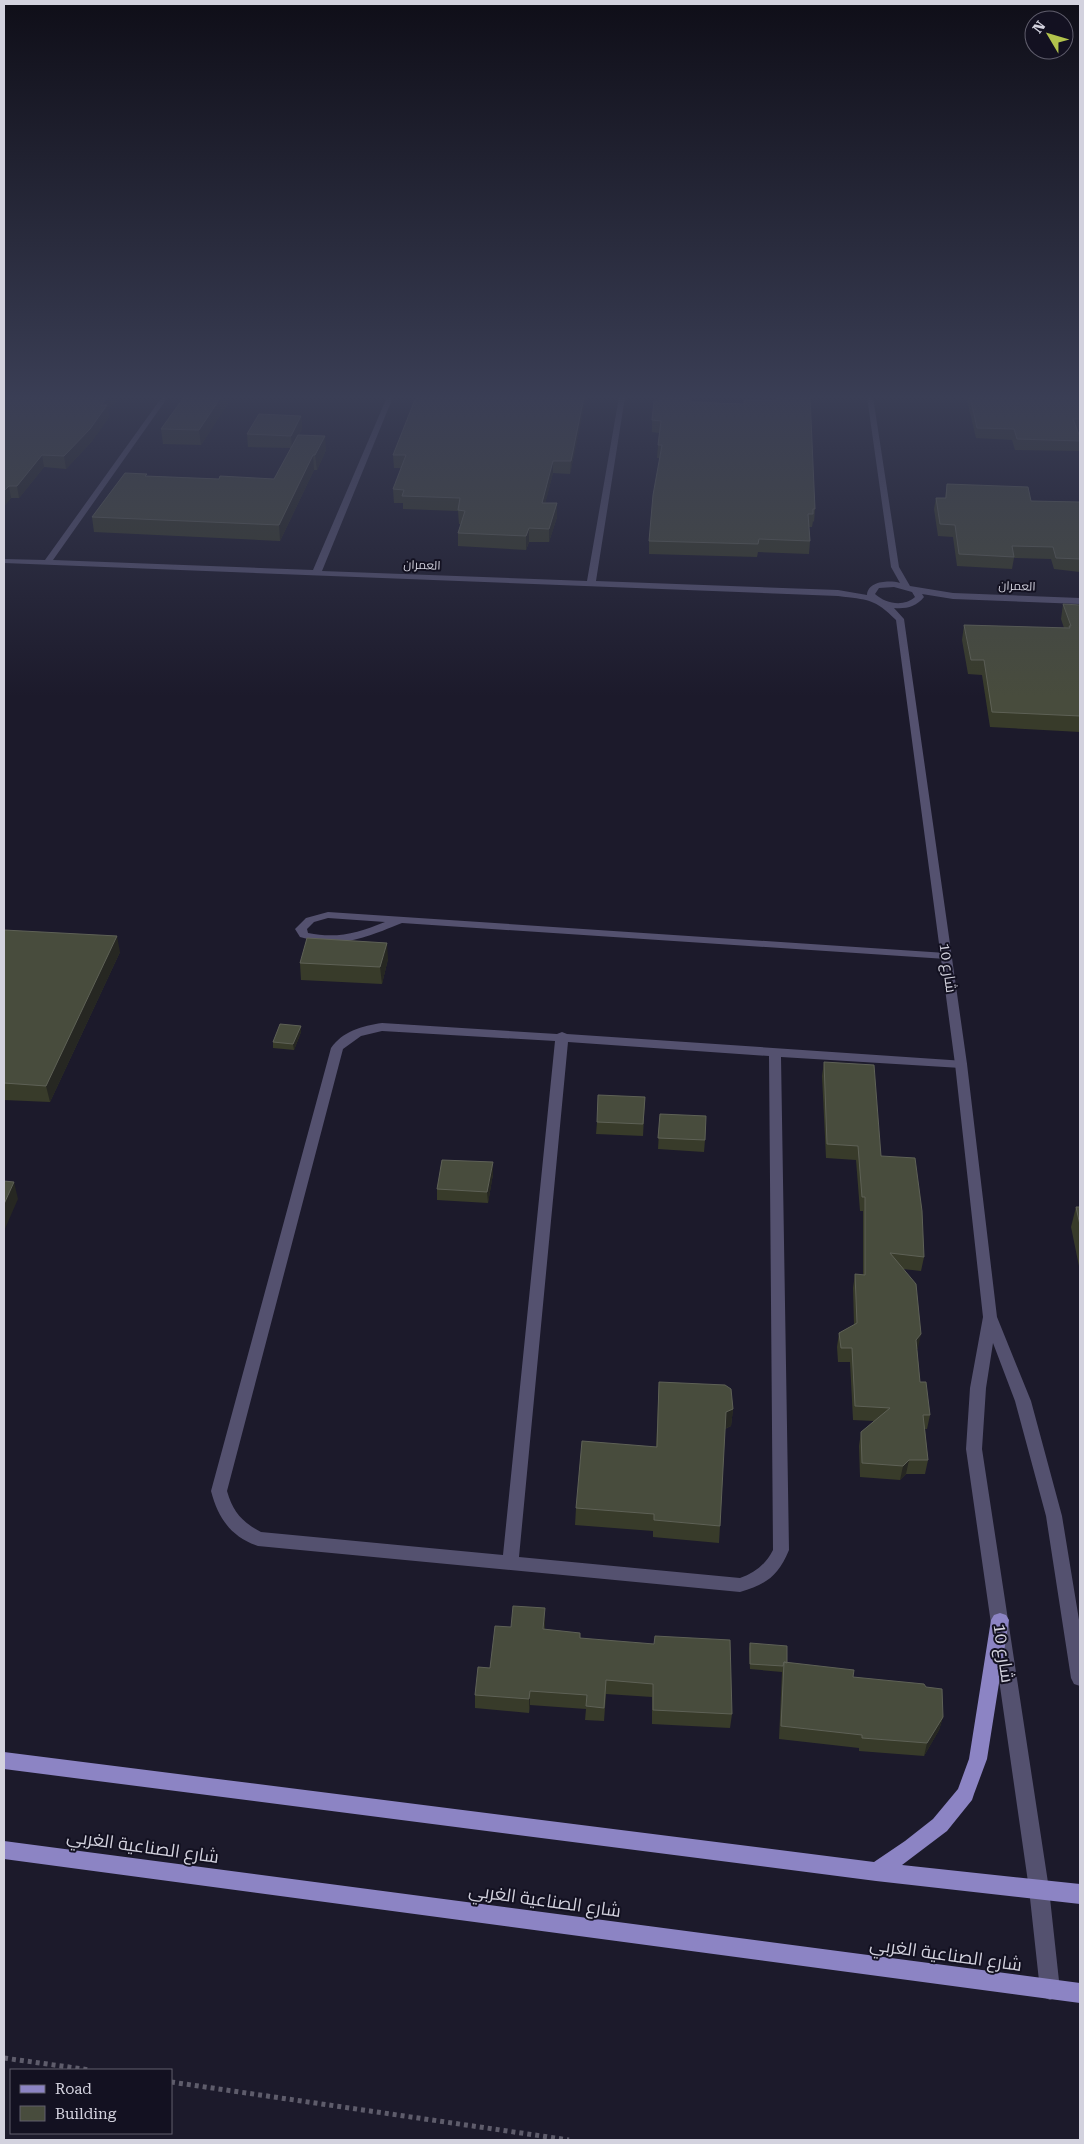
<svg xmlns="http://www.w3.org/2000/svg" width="1084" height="2144" font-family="'Roboto Serif',Cairo,serif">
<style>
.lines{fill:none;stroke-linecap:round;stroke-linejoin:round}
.path{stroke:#5e5c6b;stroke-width:5;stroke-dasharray:4 4;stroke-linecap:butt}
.lane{fill:#54516f;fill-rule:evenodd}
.street{fill:#54516f;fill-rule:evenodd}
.primary{fill:#8c84c4;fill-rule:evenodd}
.wall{fill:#383b2a}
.shaded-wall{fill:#262722}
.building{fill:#484c3d;stroke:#5e6156}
.labels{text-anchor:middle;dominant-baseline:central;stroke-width:4;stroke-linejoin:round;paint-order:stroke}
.far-street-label{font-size:12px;fill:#d3d2de;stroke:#131121}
.street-label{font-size:15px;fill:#d3d2de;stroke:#131121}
.near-street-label{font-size:18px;fill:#d3d2de;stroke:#131121}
</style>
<rect width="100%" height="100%" fill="#1c1a2b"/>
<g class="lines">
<path class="path" d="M 4,2058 L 90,2070
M 171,2082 L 569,2140"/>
<path class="lane" d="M 328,912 L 946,953 L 952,956 L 946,959 L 402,923 C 362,939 343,948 300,937 L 295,929 L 306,918 ZM 328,918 L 385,922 C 358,933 337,939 308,933 L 307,929 L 314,922 Z
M 382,1023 L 557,1034 L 562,1032 L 567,1034 L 965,1061 L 967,1064 L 961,1068 L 781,1057 L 789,1550 C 778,1576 767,1584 740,1592 L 258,1546 C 231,1537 218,1518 211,1491 L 331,1048 C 343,1031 362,1026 382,1023 ZM 382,1031 L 555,1041 L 503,1555 L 261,1532 C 242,1522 233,1512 227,1491 L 343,1049 L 361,1036 ZM 568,1042 L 769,1056 L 773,1550 C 766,1564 755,1573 740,1578 L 519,1557 Z"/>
<path class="street" d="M 162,397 L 168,397 L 53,560 L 313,570 L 387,397 L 393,397 L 322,571 L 587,581 L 619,397 L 625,397 L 596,581 L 838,590 L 867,595 C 868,581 889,580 900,583 L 891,567 L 867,397 L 873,397 L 899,567 L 910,586 L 953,593 L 1080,598 L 1080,604 L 953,599 L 922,594 L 924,597 C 916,607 906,609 894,608 L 904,619 L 967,1064 L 997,1317 L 1031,1401 L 1062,1516 L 1080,1626 L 1080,1686 L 1074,1684 L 1071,1678 L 1046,1516 L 1015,1401 L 993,1343 L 986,1388 L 982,1449 L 1049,1889 L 1060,1990 L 1057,1997 L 1050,2000 L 1043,1997 L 1040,1990 L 1029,1889 L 966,1449 L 970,1388 L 983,1317 L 955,1064 L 896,620 C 874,598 868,600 838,596 L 4,563 L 4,559 L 45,560 ZM 894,587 L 912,592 L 915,597 C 904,607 886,604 875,594 L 879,588 Z"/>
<path class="primary" d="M 1000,1613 L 1006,1615 L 1009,1620 L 987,1759 L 974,1794 L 972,1800 L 947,1831 L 902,1865 L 1080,1884 L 1080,1904 L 876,1881 L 4,1769 L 4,1752 L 874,1862 L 905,1841 L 933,1819 L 958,1789 L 969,1759 L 991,1620 L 994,1615 Z
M 4,1841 L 1080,1983 L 1080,2003 L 4,1859 Z"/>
</g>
<path class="wall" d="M 4,397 L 120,397 L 108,410 L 109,417 L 92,441 L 66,469 L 44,467 L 19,498 L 11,498 L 4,506 Z
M 184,397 L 232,397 L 201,445 L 163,444 L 161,429 Z
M 416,397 L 586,397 L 570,474 L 553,473 L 545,503 L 557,503 L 557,517 L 549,542 L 529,542 L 526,550 L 458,546 L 458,533 L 461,524 L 459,524 L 458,511 L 403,509 L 403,503 L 394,503 L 393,489 L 401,468 L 394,468 L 393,455 Z
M 776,397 L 777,397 L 815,509 L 814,522 L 813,521 L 812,527 L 809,527 L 810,541 L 809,554 L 758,552 L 757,557 L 649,554 L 649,541 L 660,458 L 657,458 L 659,433 L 652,432 L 652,420 L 691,402 L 744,404 L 776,400 Z
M 935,397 L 1080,397 L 1080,430 L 1077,430 L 1080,437 L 1080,451 L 1015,450 L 1012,440 L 976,438 L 967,400 L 936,399 Z
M 301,416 L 302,428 L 299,435 L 326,450 L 317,470 L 314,470 L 280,541 L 94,532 L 92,517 L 147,476 L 219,479 L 274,479 L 291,448 L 248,447 L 247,434 Z
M 947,484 L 1031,501 L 1080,502 L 1080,572 L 1054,569 L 1051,559 L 1014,558 L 1012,569 L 957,566 L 953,537 L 938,536 L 934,509 L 936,498 L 945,498 Z
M 1063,604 L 1080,605 L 1080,732 L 990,727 L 982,675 L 968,674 L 962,640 L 964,625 L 1064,628 L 1061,619 Z
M 4,930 L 120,952 L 50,1102 L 4,1100 Z
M 388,959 L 382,984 L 301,980 L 300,963 Z
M 301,1026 L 301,1032 L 294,1050 L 273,1048 L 273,1042 Z
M 824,1062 L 881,1156 L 924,1257 L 921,1271 L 903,1269 L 918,1348 L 917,1349 L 920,1382 L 930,1415 L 927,1429 L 925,1429 L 928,1460 L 925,1474 L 906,1474 L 900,1480 L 860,1477 L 859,1446 L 861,1432 L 874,1421 L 853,1420 L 850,1362 L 838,1362 L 837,1347 L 839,1333 L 854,1325 L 853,1288 L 855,1274 L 863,1275 L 863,1211 L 860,1211 L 856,1160 L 826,1158 L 822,1076 Z
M 645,1097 L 643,1136 L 596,1134 L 597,1122 Z
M 660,1114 L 705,1140 L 704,1152 L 658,1149 Z
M 493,1174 L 488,1203 L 437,1200 L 437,1189 Z
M 1076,1207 L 1080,1207 L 1080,1271 L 1071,1227 Z
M 659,1382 L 733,1409 L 731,1426 L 725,1429 L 720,1526 L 719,1543 L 653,1537 L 653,1531 L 575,1525 L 576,1508 L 656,1447 Z
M 545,1622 L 545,1630 L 580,1638 L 732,1714 L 730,1728 L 652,1724 L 652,1697 L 606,1694 L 604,1721 L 585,1720 L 586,1709 L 530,1705 L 529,1713 L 475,1708 L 475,1695 L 511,1627 Z
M 750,1643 L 787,1663 L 853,1677 L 943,1717 L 939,1730 L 924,1756 L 859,1751 L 859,1748 L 779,1739 L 782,1672 L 750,1669 L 749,1649 Z"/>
<path class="shaded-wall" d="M 108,397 L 120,397 L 108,410 L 109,417 L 92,441 L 66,469 L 64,456 L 101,405 Z
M 221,397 L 232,397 L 201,445 L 199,430 Z
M 584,397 L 586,397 L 570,474 L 571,461 Z
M 301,416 L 302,428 L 292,448 L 291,436 Z
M 325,436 L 326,450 L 317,470 L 315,455 Z
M 42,455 L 44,467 L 19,498 L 17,486 Z
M 313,455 L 314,470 L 280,541 L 279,525 Z
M 553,461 L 553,473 L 542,516 L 542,503 Z
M 9,486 L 11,498 L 4,506 L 4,491 Z
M 557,503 L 557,517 L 549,542 L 549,529 Z
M 529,528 L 529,542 L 526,550 L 526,536 Z
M 117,936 L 120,952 L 50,1102 L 46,1086 Z
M 387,943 L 388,959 L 382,984 L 380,967 Z
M 301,1026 L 301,1032 L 294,1050 L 293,1044 Z
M 493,1162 L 493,1174 L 488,1203 L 487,1192 Z
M 14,1182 L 18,1199 L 4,1231 L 4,1204 Z
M 921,1334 L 918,1348 L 913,1354 L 916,1340 Z
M 733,1409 L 731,1426 L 724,1429 L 726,1412 Z
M 909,1460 L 906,1474 L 900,1480 L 903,1466 Z
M 545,1608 L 545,1622 L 543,1643 L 543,1629 Z
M 530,1691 L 530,1705 L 529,1713 L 529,1699 Z
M 943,1717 L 939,1730 L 924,1756 L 927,1743 Z"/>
<path class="building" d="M 4,397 L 108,397 L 101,405 L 107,405 L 90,429 L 64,456 L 42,455 L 17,486 L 9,486 L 4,491 Z
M 184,397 L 221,397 L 199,430 L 161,429 Z
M 416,397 L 584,397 L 571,461 L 553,461 L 542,503 L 557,503 L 549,529 L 529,528 L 526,536 L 458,533 L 465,511 L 458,510 L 460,498 L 402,496 L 404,490 L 393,489 L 406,455 L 393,455 Z
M 660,397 L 691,397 L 691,402 L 744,404 L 744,400 L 777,401 L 777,397 L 810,397 L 815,509 L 813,509 L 813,514 L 808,514 L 810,541 L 759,539 L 758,544 L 649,541 L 653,495 L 662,445 L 658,445 L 661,421 L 652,420 L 654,401 L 660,401 Z
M 970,397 L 1080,397 L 1080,419 L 1073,419 L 1080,437 L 1080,441 L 1017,439 L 1014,429 L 977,428 Z
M 259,414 L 301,416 L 291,436 L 247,434 Z
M 298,435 L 325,436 L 315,455 L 313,455 L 279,525 L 92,517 L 125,473 L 147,474 L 145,476 L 219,479 L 220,476 L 274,479 Z
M 947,484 L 1028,487 L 1031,501 L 1080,502 L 1080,559 L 1056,558 L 1053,547 L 1012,546 L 1014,557 L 959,554 L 955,525 L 940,524 L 936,498 L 946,498 Z
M 1063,604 L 1080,605 L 1080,716 L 992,712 L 984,660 L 971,660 L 964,625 L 1070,628 L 1069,626 L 1071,626 Z
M 4,930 L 117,936 L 46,1086 L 4,1083 Z
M 307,938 L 387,943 L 380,967 L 300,963 Z
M 280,1024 L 301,1026 L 293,1044 L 273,1042 Z
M 824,1062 L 874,1065 L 881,1156 L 915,1158 L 922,1211 L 924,1257 L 890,1253 L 916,1284 L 921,1334 L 916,1340 L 920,1382 L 926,1382 L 930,1415 L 923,1415 L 928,1460 L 909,1460 L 903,1466 L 862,1463 L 861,1432 L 890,1408 L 855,1406 L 852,1348 L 841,1348 L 839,1333 L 857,1323 L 855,1274 L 865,1275 L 865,1197 L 862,1197 L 858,1146 L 827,1144 Z
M 598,1095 L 645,1097 L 643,1124 L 597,1122 Z
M 660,1114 L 706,1116 L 705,1140 L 658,1138 Z
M 442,1160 L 493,1162 L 487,1192 L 437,1189 Z
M 4,1181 L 14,1182 L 4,1204 Z
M 1076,1207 L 1080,1207 L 1080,1225 Z
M 659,1382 L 725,1385 L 731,1389 L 733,1409 L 726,1412 L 720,1526 L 654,1520 L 654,1514 L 576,1508 L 582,1441 L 657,1447 Z
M 513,1606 L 545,1608 L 543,1629 L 580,1633 L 580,1638 L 654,1644 L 655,1636 L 730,1640 L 732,1714 L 653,1710 L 653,1684 L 606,1680 L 604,1708 L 586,1706 L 587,1695 L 530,1691 L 529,1699 L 475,1695 L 478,1667 L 490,1668 L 495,1626 L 511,1627 Z
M 750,1643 L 787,1646 L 787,1663 L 784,1662 L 783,1666 L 750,1664 Z
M 784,1662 L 854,1670 L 853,1677 L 924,1684 L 926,1687 L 942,1689 L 943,1717 L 927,1743 L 862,1738 L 862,1735 L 781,1726 Z"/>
<linearGradient id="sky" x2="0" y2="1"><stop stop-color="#0f0e18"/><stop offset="0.57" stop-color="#3a3e55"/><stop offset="1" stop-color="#3a3e55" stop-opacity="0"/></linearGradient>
<rect width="1084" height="697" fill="url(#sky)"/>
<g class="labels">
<g class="far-street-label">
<text transform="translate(422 565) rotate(2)">العمران</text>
<text transform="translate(1017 586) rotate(2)">العمران</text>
</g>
<g class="street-label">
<text transform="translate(948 968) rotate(82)">شارع 10</text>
</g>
<g class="near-street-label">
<text transform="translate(1004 1653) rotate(82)">شارع 10</text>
<text transform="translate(143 1846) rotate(8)">شارع الصناعية الغربي</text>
<text transform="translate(545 1900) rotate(8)">شارع الصناعية الغربي</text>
<text transform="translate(946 1954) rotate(8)">شارع الصناعية الغربي</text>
</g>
</g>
<rect width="1084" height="2144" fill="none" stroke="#d3d2de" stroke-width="10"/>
<rect x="10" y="2069" width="162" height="65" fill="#131121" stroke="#605e6d"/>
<rect x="20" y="2085" width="25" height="8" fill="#8c84c4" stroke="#605e6d"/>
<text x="55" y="2094" font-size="15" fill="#d3d2de">Road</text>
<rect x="20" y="2106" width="25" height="15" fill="#484c3d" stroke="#605e6d"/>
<text x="55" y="2119" font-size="15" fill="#d3d2de">Building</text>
<g transform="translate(1049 35) rotate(308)"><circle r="24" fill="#131121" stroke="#605e6d"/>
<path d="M0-4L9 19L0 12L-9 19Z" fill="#b2c34c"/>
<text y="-8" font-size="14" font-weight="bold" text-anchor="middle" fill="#d3d2de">N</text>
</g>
</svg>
